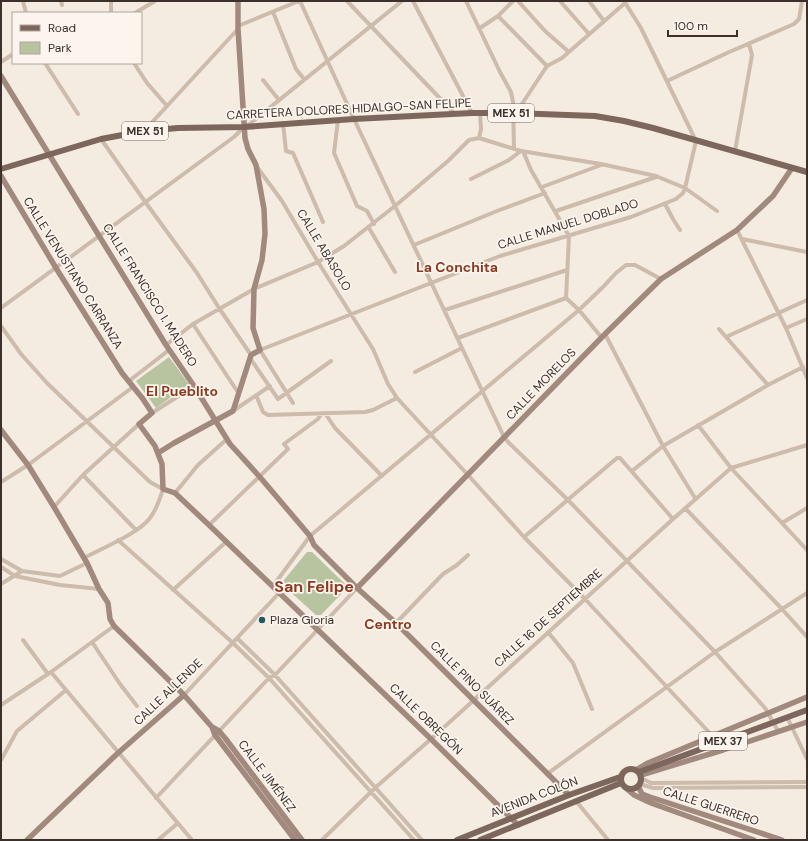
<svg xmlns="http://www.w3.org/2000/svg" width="808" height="841" font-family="'DM Sans',sans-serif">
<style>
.green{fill:#b8c4a0}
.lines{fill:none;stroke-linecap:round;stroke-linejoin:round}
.street{stroke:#cdbbac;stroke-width:4}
.secondary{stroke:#a18a7d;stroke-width:5.5}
.primary{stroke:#7d675c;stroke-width:6}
.poi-dot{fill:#1f5a5e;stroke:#fbf5ee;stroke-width:1.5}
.labels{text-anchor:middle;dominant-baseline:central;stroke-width:3.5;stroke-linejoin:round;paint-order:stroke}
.shield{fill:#fbf5ee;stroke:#756b66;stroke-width:1}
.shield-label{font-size:11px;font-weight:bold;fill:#3b302b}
.street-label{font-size:12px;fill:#3b302b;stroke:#fbf5ee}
.poi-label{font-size:12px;fill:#3b302b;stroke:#fbf5ee;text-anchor:start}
.quarter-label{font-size:14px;font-weight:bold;fill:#8c3b22;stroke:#fbf5ee}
.district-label{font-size:16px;font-weight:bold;fill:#8c3b22;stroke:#fbf5ee}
</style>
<rect width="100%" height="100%" fill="#f4ebe1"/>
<path class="green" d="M 169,357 L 189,384 L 156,408 L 136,381 Z
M 307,552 L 312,552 L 345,584 L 343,592 L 321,615 L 316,615 L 285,587 L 284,580 Z"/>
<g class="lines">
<path class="street" d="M 23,1 L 26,13
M 61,1 L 62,5
M 300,1 L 354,119 L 504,437 L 508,442 L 568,500 L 715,652 L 765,708 L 778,731
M 347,1 L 455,114
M 413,1 L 472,113
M 466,1 L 500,72 L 511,92 L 513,102 L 514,149
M 518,1 L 545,31 L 569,52
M 560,1 L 589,34
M 589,1 L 604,21
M 273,12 L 296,69 L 304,79
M 111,13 L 111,1
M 135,13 L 155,1
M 498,16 L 547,66
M 238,26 L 299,1
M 480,28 L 498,16 L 513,1
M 1,62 L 13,54
M 45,63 L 78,114
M 134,63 L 147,83 L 167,106
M 547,66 L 562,58 L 625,3
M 263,80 L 279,100
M 667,81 L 727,53 L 794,24 L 799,19 L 802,1
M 516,113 L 547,66
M 338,120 L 334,153 L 357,206 L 367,211 L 374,224
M 283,123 L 286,151 L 293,153 L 323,222
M 247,126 L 402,1
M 144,131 L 238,29
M 479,138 L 481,129 L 480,113
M 101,139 L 146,203 L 197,273 L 219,308 L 251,355
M 523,151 L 531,170 L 569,236 L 566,298
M 735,151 L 752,55 L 749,44
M 257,167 L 282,201 L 318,262 L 373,349 L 388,384 L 397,398 L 468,475 L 524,537 L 585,599 L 719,743 L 723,750
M 471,179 L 509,160 L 521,151
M 542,187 L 601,165
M 665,204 L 673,219 L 680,230
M 556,211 L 656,177
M 369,228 L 395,272
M 737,230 L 786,328 L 807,378
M 742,239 L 807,252
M 414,245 L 497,211 L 545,193
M 566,298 L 579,310 L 602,338
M 1,308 L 234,137 L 244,127
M 445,310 L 567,270
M 193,324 L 239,394
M 1,326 L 21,354 L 47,383 L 150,482 L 163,489 C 160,499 156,510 150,518 C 138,534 102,548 84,558
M 786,328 L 807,319
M 719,329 L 768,385
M 605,334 L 663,446 L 695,498
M 726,337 L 807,300
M 458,338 L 566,298
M 166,345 L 193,324 L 254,289 L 318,262 L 344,246 L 395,206 L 448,161 L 469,140 L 479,138 L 521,151 L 601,164 L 656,176 L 685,188 L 717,211
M 250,358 L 278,399 L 331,361
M 415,372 L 462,348
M 129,381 L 169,350
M 256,395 L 263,412 L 268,415 L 365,412 L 373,410 L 397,398
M 293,403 L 260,350 L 500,256 L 631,217 L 676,199 L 683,193 L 685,188 L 696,141 L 641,28 L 624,1
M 233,411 L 270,386
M 152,413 L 194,386
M 325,413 L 335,428 L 382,476
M 698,425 L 731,468 L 807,550
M 632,471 L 663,446 L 768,385 L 803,367
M 83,475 L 136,530
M 1,482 L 28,465 L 133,387
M 175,493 L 198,465 L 227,439
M 54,507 L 83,475 L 139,424
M 685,508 L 782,609 L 807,637
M 782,523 L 807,508
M 209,525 L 288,449 L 284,444 L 318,419 L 322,413
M 524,537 L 617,458 L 620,458 L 673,519
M 118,540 L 233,643 L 269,678 L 414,840
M 1,559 L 22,571 L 60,576 L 87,563
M 1,567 L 15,576 L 60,585 L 99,589
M 1,584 L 22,571
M 273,586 L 310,536 L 579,310 L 603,287 L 616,273 L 626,265 L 635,265 L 661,279
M 173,590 L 226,542
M 396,623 L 443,574 L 457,565 L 468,555
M 548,632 L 573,663 L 592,709
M 238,639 L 275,675 L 422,840
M 23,640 L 48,674
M 92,642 L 120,684 L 137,706
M 51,672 L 192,840
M 184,695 L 280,592
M 1,705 L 51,672 L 114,626
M 787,717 L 807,759
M 1,760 L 17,731 L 66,690
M 547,774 L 715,652 L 807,593
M 641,778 L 651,783 L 807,782
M 640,784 L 653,788 L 807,787
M 156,798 L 269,678 L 275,675 L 357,588
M 576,801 L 608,840
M 158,840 L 178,823
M 322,840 L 376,787 L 431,739 L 673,519 L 731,468 L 807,445"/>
<path class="secondary" d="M 1,76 L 166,345 L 194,386 L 230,444 L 259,476 L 310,536 L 314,545 L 357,588 L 396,623 L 569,795
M 1,176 L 56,268 L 122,373 L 143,399 L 152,413 L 139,424 L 155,446 L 162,464 L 163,489 L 175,493 L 209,525 L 431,739 L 518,825
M 1,430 L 28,465 L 54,507 L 87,563 L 99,589 L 108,603 L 110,619 L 114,626 L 184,695 L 212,727 L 219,731 L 225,738 L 302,840
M 158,453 L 174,443 L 233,411 L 251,355 L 260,350 L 253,328 L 254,289 L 262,260 L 265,234 L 264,209 L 256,165 L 248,149 L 245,138 L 238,29 L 238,1
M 357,588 L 605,334 L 661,279 L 737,230 L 773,196 L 792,168
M 212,727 L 215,735 L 295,840
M 636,770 L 648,763 L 807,697
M 641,775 L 723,750 L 807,722
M 638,786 L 642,794 L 650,797 L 782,840
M 627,789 L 634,795 L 651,803 L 754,840
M 27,840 L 118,753 L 184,695"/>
<path class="primary" d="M 1,169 L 101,139 L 144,131 L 178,128 L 244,127 L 354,119 L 472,113 L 513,113 L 595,116 L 624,121 L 653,128 L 807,172
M621 779a10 10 0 1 1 20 0a10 10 0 1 1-20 0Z
M 639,772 L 807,710
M 457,840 L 569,795 L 620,777
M 480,840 L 621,783"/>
</g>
<circle class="poi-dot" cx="262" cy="620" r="4"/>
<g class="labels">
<g class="shield">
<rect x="488" y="104" width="46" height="18" rx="3"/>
<rect x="122" y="122" width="46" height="18" rx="3"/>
<rect x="699" y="732" width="48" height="18" rx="3"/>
</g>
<g class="shield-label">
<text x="511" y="113">MEX 51</text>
<text x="145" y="131">MEX 51</text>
<text x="723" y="741">MEX 37</text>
</g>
<g class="street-label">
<text transform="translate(349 109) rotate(-3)">CARRETERA DOLORES HIDALGO-SAN FELIPE</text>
<text transform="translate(568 224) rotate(-17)">CALLE MANUEL DOBLADO</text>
<text transform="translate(324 250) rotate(59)">CALLE ABASOLO</text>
<text transform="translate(73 273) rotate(58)">CALLE VENUSTIANO CARRANZA</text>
<text transform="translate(150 295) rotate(58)">CALLE FRANCISCO I. MADERO</text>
<text transform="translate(541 384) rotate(-46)">CALLE MORELOS</text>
<text transform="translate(548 618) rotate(-42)">CALLE 16 DE SEPTIEMBRE</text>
<text transform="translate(472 683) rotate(45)">CALLE PINO SUÁREZ</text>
<text transform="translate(168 692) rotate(-44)">CALLE ALLENDE</text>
<text transform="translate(426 719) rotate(44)">CALLE OBREGÓN</text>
<text transform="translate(267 776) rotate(53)">CALLE JIMÉNEZ</text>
<text transform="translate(534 797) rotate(-21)">AVENIDA COLÓN</text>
<text transform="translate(711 806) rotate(18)">CALLE GUERRERO</text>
</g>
<g class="poi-label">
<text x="270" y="620">Plaza Gloria</text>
</g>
<g class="quarter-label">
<text x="457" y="267">La Conchita</text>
<text x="182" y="391">El Pueblito</text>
<text x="388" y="624">Centro</text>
</g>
<g class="district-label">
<text x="314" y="586">San Felipe</text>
</g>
</g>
<rect width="808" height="841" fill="none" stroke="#3b302b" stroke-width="4"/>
<rect x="12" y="12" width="130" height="52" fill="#fbf5ee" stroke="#aea6a0"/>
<rect x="20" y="25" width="20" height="6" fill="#7d675c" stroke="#aea6a0"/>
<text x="48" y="32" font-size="12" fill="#3b302b">Road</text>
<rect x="20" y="42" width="20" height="12" fill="#b8c4a0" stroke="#aea6a0"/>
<text x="48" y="52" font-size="12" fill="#3b302b">Park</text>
<path d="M668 30v6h69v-6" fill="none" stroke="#3b302b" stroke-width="2"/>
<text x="674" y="30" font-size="12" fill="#3b302b" stroke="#fbf5ee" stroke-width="3" paint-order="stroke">100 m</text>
</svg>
